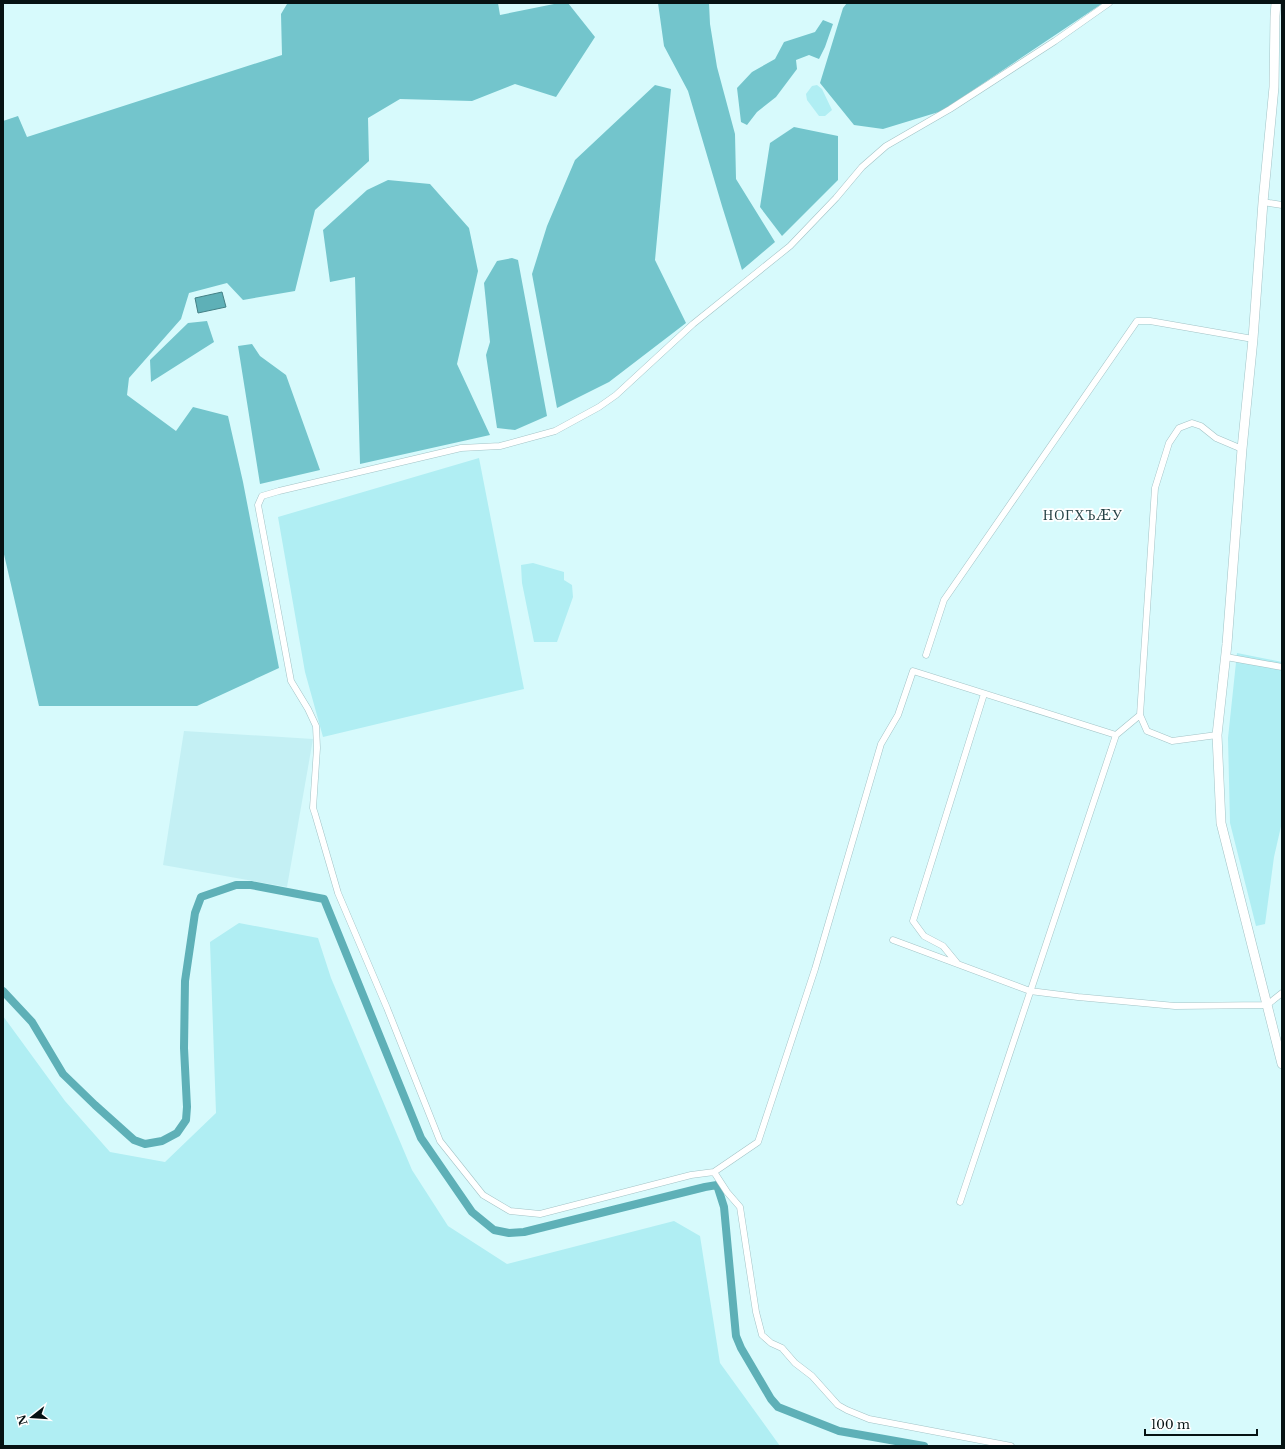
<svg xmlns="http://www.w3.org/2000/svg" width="1285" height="1449" font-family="'Libre Baskerville',serif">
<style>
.built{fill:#c4f0f4}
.green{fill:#b0eef3}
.forest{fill:#73c5cc}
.water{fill:#5eb0b7;stroke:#448186}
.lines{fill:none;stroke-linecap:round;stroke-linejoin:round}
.canal{stroke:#5eb0b7;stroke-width:8}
.minor-casing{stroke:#a3c3c6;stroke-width:7}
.secondary-casing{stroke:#a3c3c6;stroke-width:10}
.minor{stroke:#fff;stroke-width:6}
.secondary{stroke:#fff;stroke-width:9}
.labels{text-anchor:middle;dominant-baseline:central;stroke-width:3.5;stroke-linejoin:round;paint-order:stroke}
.quarter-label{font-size:14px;letter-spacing:1px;fill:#254245;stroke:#fff}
</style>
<rect width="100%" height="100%" fill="#d7fafc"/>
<path class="built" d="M 184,731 L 313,739 L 287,887 L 163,865 Z"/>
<path class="green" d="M 817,85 L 822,89 L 832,110 L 825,116 L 819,116 L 807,100 L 806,94 L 812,86 Z
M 479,458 L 524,689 L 323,737 L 305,672 L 278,517 Z
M 533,563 L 564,572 L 564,580 L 572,585 L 573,597 L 557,642 L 534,642 L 522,583 L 521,565 Z
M 1237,653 L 1282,662 L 1282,822 L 1274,857 L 1265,924 L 1256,926 L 1230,823 L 1228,738 Z
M 239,923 L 318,938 L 331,978 L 412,1170 L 448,1226 L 507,1264 L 674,1221 L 700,1236 L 720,1363 L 780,1446 L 3,1446 L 3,1016 L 65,1101 L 110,1152 L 165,1162 L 216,1113 L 210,942 Z"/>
<path class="forest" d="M 289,3 L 498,3 L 500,15 L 559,3 L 568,3 L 595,37 L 556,97 L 515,84 L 472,101 L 400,99 L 368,118 L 369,161 L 315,210 L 295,291 L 243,300 L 227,283 L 189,293 L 181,319 L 129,378 L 127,395 L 176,431 L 193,407 L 228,416 L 243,482 L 279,668 L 197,706 L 39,706 L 3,550 L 3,121 L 18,116 L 27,137 L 282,55 L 281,14 L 287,4 Z
M 658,3 L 709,3 L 710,24 L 717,67 L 735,134 L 736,179 L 775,242 L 742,270 L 722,206 L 688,91 L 664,46 Z
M 847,3 L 1103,3 L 942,111 L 883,129 L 854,125 L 820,83 L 843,8 Z
M 823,20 L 833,24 L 825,47 L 819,59 L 809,55 L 796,60 L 797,69 L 776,97 L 757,112 L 747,125 L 741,122 L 737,88 L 752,72 L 775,59 L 784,42 L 815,32 Z
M 655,85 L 671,89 L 655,260 L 686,323 L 609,382 L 557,408 L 532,274 L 547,226 L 575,160 Z
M 794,127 L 838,136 L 838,180 L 782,236 L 760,207 L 770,143 Z
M 388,180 L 430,184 L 469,228 L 478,271 L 457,364 L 490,435 L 360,464 L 355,277 L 330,282 L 323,230 L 367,190 Z
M 512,258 L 518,260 L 547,416 L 515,430 L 497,428 L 486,355 L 490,342 L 484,283 L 497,261 Z
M 207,321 L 214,342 L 151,382 L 150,360 L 188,323 Z
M 252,344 L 260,356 L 286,375 L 320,470 L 260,484 L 238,346 Z"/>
<path class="water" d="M 222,292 L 226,307 L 198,313 L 195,298 Z"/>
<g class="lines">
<path class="canal" d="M 3,991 L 32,1022 L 63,1074 L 95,1105 L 134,1140 L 145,1144 L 162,1141 L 177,1133 L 186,1120 L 187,1107 L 184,1048 L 185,981 L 195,913 L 201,897 L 236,885 L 251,885 L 324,899 L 421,1138 L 472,1212 L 494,1230 L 509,1233 L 524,1232 L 705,1187 L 717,1185 L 724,1207 L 736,1336 L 741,1348 L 771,1399 L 778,1407 L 839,1431 L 924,1446"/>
<defs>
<path id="minor" d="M 1263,202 L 1282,205
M 926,655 L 944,600 L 1137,321 L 1150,321 L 1253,339
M 1226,657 L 1282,667
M 1217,735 L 1172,741 L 1147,731 L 1140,715 L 1155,488 L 1169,443 L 1179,428 L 1192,423 L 1201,426 L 1216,438 L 1242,449
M 893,940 L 1030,991 L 1078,997 L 1175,1006 L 1267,1005 L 1282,993
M 957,963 L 943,946 L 924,936 L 913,921 L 984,694
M 714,1172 L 758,1142 L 815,969 L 881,744 L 898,715 L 913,671 L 1116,735
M 960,1202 L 1116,735 L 1140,715
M 1011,1446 L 869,1419 L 847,1410 L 838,1405 L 812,1376 L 795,1363 L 782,1348 L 771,1343 L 762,1335 L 756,1312 L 740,1207 L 727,1192 L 714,1172 L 691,1175 L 540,1214 L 510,1211 L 483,1195 L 440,1141 L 387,1008 L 338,893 L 315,814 L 313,808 L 317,748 L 316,726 L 308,709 L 291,681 L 258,505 L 262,496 L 279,491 L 461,448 L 500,446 L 555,431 L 599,407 L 616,395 L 693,324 L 790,246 L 836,198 L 862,167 L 886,146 L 950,109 L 1055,41 L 1109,3"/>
<path id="secondary" d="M 1276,3 L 1275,16 L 1274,87 L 1263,202 L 1253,339 L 1242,449 L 1227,644 L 1217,735 L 1221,823 L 1282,1064"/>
</defs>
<use href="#minor" class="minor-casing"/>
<use href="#secondary" class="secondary-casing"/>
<use href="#minor" class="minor"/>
<use href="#secondary" class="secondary"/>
</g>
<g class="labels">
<g class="quarter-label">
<text x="1083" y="515">НОГХЪÆУ</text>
</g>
</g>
<rect width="1285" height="1449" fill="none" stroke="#061213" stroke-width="8"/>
<g transform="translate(32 1417) rotate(253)" stroke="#ffffff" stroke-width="3" paint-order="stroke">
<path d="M0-3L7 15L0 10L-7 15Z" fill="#061213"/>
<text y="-6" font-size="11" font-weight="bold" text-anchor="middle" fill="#061213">N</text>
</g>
<path d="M1145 1429v6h112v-6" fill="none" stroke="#061213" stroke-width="2"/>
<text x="1151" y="1429" font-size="12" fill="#061213" stroke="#ffffff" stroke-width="3" paint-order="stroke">100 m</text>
</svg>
